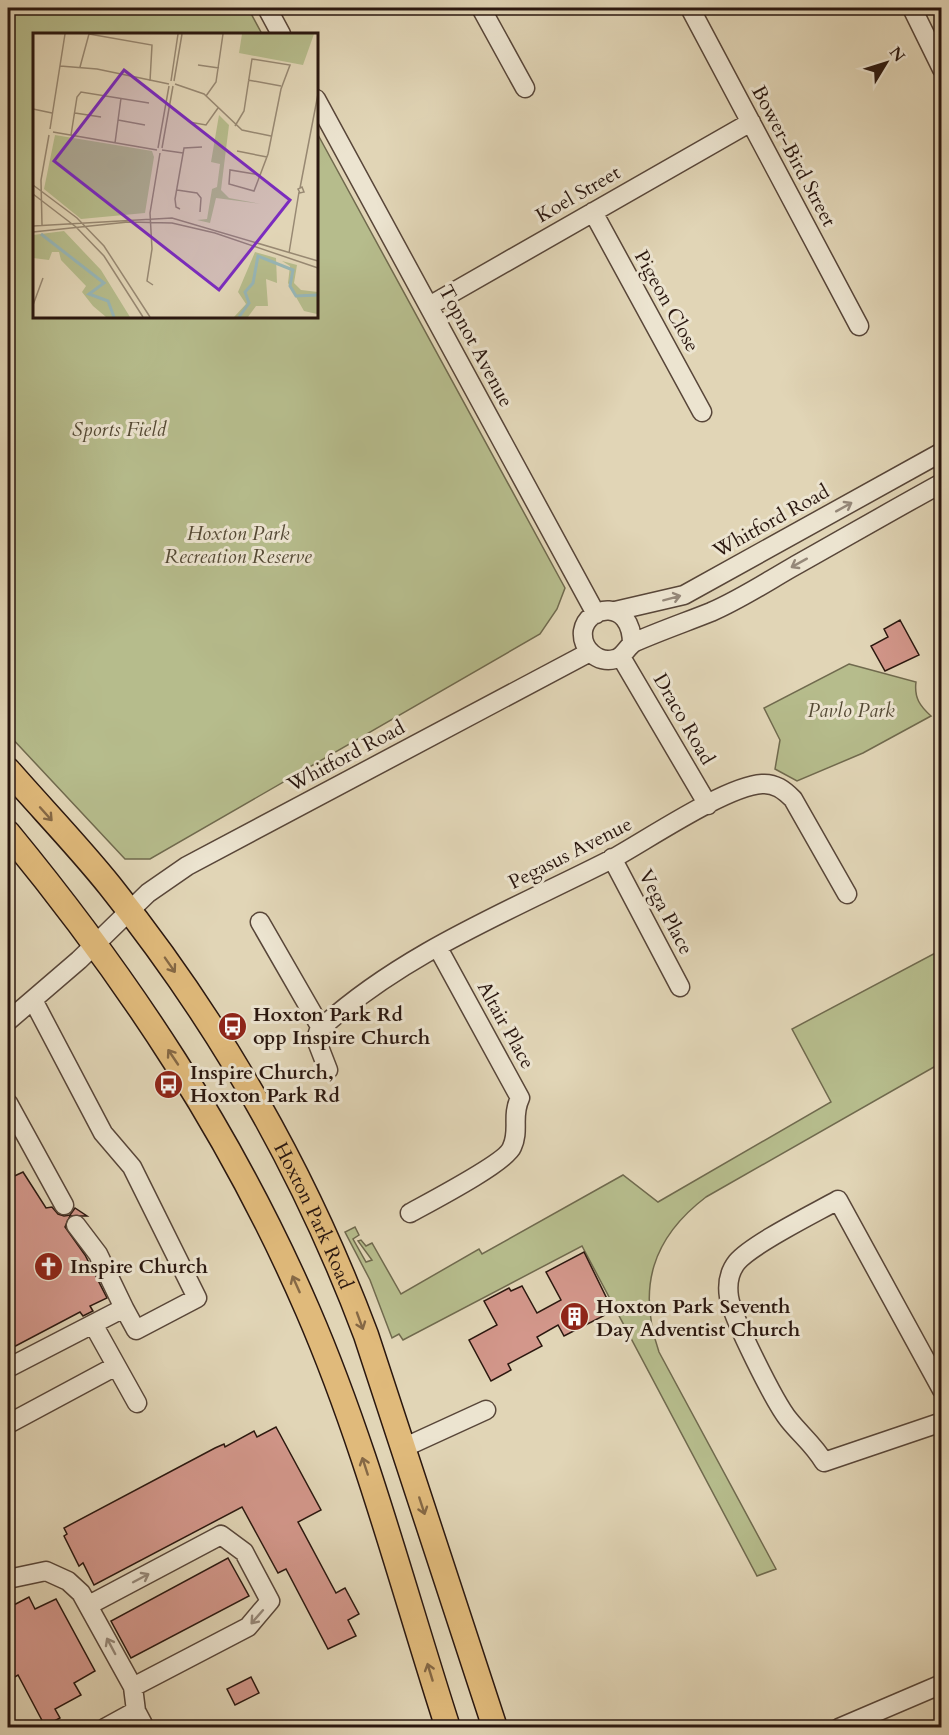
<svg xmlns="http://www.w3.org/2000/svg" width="949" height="1735" font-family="Cardo,serif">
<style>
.green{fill:#b6bc8c;stroke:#706a4e;stroke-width:1.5}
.building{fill:#d3978b;stroke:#2a170f;stroke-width:1.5}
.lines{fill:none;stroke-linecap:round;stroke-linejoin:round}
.minor-casing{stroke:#584639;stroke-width:21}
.major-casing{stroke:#2a170f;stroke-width:27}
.minor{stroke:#ece4d0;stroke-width:18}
.major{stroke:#e0ba7b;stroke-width:24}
.oneway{stroke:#958879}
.oneway2{stroke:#856845}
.labels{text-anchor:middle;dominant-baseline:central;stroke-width:6;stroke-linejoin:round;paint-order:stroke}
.street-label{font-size:20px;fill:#2a170f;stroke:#ece4d0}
.park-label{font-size:20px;font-style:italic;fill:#544934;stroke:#ece4d0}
.poi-label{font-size:20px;font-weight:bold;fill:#2a170f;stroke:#ece4d0;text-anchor:start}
.inset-river{fill:none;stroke:#97b6b7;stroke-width:3}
.inset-road{fill:none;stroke:#988973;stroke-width:1.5}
.view{fill:#7b2cbf;fill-opacity:0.15;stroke:#7b2cbf;stroke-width:3}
.inset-edge{fill:none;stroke:#2a170f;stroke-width:3}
</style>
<rect width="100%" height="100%" fill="#e1d5b6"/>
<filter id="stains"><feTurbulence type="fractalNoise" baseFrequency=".00333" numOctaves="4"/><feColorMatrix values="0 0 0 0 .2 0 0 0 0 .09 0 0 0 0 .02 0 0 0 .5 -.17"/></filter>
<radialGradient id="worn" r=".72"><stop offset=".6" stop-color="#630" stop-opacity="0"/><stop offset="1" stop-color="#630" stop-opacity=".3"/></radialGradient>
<path class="green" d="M 8,8 L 248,8 L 262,34 L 34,34 L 34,316 L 316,316 L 317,133 L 565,588 L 557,609 L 540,634 L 150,859 L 125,859 L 8,734 Z
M 849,664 L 916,682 C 914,698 920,706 931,716 L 863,753 L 797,781 L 775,769 L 780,740 L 764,708 Z
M 941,950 L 941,1063 L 706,1197 C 652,1238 637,1288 659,1352 L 776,1569 L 757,1576 L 582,1246 L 403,1340 L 399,1334 L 392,1338 L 370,1280 L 345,1232 L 355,1227 L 359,1235 L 353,1239 L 366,1262 L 372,1260 L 358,1241 L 361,1240 L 366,1246 L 372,1243 L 401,1294 L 479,1249 L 482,1254 L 623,1175 L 658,1202 L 831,1102 L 792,1029 Z"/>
<path class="building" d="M 900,620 L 919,655 L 885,671 L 871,646 L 888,637 L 884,629 Z
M 23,1172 L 46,1208 L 52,1207 L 58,1214 L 64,1216 L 70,1215 L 75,1208 L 87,1216 L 70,1216 L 65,1227 L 85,1255 L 107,1298 L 90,1306 L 93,1311 L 83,1316 L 80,1312 L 8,1350 L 8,1179 Z
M 584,1252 L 613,1311 L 564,1336 L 558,1325 L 537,1337 L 542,1346 L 508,1364 L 511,1370 L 491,1381 L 469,1340 L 497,1325 L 484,1301 L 509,1288 L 511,1291 L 522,1286 L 537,1313 L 561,1300 L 546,1272 Z
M 276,1427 L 321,1510 L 298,1522 L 336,1593 L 345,1588 L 359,1614 L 348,1620 L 356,1636 L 328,1649 L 286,1569 L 278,1573 L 242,1507 L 94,1585 L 83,1563 L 79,1566 L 64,1536 L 67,1534 L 64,1528 L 215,1448 L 224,1444 L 225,1447 L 254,1431 L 257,1437 Z
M 228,1558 L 249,1596 L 131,1658 L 111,1621 Z
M 29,1597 L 35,1609 L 56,1599 L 95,1671 L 74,1683 L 81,1695 L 55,1709 L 60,1718 L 45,1726 L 18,1675 L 8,1681 L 8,1608 Z
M 251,1677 L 259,1693 L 235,1705 L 227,1689 Z"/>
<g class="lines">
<defs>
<path id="minor" d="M 267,8 L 281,34
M 481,8 L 525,88
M 690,8 L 859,326
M 912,8 L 942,69
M 316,99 L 596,614
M 593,212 L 702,412
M 429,306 L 751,122
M 615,611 L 684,595 L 942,452
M 632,644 C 632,598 587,605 583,631 C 581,649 598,664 615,659 C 624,657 627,646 635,642 C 660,631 686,622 711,612 C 739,600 765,583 791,568 C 841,540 891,511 942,483
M 621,657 L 708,805
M 612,858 L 680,987
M 260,922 L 321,1028
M 33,1000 L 103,1133 L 132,1167 L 197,1298 L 136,1330 L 124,1308
M 8,1021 L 79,960 L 148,893 L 187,866 L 590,652
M 328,1070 L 316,1039 L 319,1030 C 402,953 512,910 612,859 C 647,840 726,786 762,784 C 775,783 784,790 793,799 L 847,894
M 8,1103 L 64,1205
M 410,1213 C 428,1203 507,1162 512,1147 C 520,1130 511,1116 520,1098 L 438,948
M 93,1324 L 137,1403
M 8,1368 L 124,1308 L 98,1254 L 76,1225
M 942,1390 L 838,1200 C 815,1213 752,1244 737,1262 C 729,1272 727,1284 729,1297 C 732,1317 775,1403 789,1420 C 801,1435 814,1445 824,1462 L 942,1422
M 8,1424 L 116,1366
M 403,1448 L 486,1410
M 8,1579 L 46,1571 L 68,1581 L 81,1593 L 133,1687 L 136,1711 L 145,1728
M 89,1605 L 221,1535 L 244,1552 L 270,1601 L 248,1627 L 133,1687
M 105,1728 L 136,1711
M 839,1728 L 942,1684"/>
<g id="major">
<path id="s1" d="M 8,770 C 42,809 78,846 110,886 C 219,1022 305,1172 366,1335 L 495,1728"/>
<path d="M 8,833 C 129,980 232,1135 308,1311 C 366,1445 403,1589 448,1728"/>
</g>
</defs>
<use href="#minor" class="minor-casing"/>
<use href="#major" class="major-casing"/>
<use href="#minor" class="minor"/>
<use href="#major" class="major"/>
</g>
<defs><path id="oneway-shaft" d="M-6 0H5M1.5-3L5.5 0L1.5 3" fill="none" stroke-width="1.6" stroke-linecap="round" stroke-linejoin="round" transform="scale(1.5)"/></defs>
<g class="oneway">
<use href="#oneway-shaft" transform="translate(844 507) rotate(-29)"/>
<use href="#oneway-shaft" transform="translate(799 563) rotate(151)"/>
<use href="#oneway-shaft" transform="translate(672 598) rotate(-15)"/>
<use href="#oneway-shaft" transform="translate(141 1578) rotate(-28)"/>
<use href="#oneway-shaft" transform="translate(257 1617) rotate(131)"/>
<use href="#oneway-shaft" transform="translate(111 1646) rotate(-118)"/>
</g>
<g class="oneway2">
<use href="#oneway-shaft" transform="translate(46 814) rotate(48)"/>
<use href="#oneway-shaft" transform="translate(170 965) rotate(55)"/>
<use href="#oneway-shaft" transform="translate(173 1057) rotate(-124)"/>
<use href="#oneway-shaft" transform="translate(296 1284) rotate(-114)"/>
<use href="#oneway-shaft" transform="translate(360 1321) rotate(70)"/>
<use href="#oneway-shaft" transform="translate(365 1466) rotate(-108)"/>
<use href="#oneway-shaft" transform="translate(422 1506) rotate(72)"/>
<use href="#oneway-shaft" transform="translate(430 1672) rotate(-107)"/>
</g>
<defs>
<symbol id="bus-disc" viewBox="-11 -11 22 22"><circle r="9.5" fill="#8f2418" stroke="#ece4d0"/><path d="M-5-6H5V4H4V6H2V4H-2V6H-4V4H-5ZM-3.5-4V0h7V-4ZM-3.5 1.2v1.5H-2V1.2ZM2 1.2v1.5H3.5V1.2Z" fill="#fff"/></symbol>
<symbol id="church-disc" viewBox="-11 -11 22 22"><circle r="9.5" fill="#8f2418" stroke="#ece4d0"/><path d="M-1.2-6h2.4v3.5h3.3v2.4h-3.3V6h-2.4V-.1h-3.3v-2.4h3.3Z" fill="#fff"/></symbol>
<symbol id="building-disc" viewBox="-11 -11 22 22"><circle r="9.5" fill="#8f2418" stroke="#ece4d0"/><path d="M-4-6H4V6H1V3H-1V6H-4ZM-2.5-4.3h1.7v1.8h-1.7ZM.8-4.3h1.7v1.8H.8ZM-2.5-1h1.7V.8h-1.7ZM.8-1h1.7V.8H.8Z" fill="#fff"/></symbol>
</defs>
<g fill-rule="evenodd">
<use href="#bus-disc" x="216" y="1010" width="33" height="33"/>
<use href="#bus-disc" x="152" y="1068" width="33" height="33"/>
<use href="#church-disc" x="32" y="1250" width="33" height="33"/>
<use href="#building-disc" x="558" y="1300" width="33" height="33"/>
</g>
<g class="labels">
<g class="street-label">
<text transform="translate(794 156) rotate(62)">Bower-Bird Street</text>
<text transform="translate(578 194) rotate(-30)">Koel Street</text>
<text transform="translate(667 301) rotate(61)">Pigeon Close</text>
<text transform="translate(476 346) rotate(62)">Topnot Avenue</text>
<text transform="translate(771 521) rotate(-29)">Whitford Road</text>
<text transform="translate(684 719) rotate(60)">Draco Road</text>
<text transform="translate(346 756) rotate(-28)">Whitford Road</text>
<text transform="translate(570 853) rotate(-27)">Pegasus Avenue</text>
<text transform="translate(666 912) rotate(62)">Vega Place</text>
<text transform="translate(506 1025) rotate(61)">Altair Place</text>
<text stroke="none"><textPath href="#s1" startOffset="543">Hoxton Park Road</textPath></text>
</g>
<g class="park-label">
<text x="119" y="429">Sports Field</text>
<text x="238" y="533">Hoxton Park<tspan x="238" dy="23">Recreation Reserve</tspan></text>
<text x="851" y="710">Pavlo Park</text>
</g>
<g class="poi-label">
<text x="253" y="1014">Hoxton Park Rd<tspan x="253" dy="23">opp Inspire Church</tspan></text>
<text x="190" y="1072">Inspire Church,<tspan x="190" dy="23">Hoxton Park Rd</tspan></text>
<text x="70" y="1266">Inspire Church</text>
<text x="596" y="1306">Hoxton Park Seventh<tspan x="596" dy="23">Day Adventist Church</tspan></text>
</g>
</g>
<g transform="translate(33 33)">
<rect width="285" height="285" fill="#e1d5b6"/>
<path d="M 209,1 L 281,1 L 270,32 L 206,20 ZM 186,82 L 196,92 L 188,157 L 196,165 L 228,171 L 183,165 L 177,190 L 164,187 L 174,186 L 179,156 L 184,154 L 187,131 L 178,129 ZM 22,102 L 119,118 L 121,124 L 112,180 L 48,186 L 11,156 ZM 31,198 L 68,237 L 97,284 L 73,284 L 60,273 L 49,259 L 53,253 L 28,227 L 26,219 L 19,219 L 16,227 L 0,225 L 0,202 ZM 222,219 L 243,225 L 244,250 L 233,246 L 235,273 L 223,273 L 215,284 L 201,284 L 213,271 L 205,259 ZM 249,228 L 264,232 L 261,250 L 268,257 L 285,259 L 284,281 L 271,278 L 255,250 L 257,233 Z" fill="#b6bc8c"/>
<path class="inset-river" d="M 8,201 L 71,250 L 56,261 L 75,268 L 81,284M 206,284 L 216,270 L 212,259 L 220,250 L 225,223 L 260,237 L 257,253 L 263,263 L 285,262"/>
<path class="inset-road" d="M 56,1 L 119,12 L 117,48M 165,32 L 186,35M 27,33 L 64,36 L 136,51M 47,34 L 56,1M 0,44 L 0,64M 215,47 L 248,53M 138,48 L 145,1M 141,48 L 149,1M 142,51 L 171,61 L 209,97 L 238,103M 173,63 L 183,49 L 190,1M 0,76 L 19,80M 42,80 L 68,84M 85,87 L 112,92M 156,89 L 173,92 L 185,75M 202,93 L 211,78 L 219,26 L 257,32 L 248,56 L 235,121 L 221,158 L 196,151 L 197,137 L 227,142M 17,96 L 32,1M 20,99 L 124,117M 38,102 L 44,64 L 48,59 L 116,70M 82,110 L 88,65M 125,115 L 136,53M 129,115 L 140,53M 129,117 L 150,120M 204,118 L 234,124M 0,152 L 44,185 L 71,213 L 117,284M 269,154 L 271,159 L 267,160 L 265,156 ZM 267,155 L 285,61M 144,157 L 164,160 L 168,165 L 167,179M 0,161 L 43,194 L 71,223 L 110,284M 147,176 L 143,174 L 142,166 L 151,115 L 169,114M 9,192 L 8,147 L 16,102M 0,193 L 139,185 L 285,228M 0,199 L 95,189 L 139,190 L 182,200 L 285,235M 256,220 L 266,159M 120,252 L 114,248 L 119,216 L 117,180 L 127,120M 0,272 L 10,245"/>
<path class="view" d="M 91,37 L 257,167 L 186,257 L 21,128 Z"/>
<rect width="285" height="285" class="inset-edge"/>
</g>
<rect width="949" height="1735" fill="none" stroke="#e1d5b6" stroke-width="30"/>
<rect x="9" y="9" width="931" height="1717" fill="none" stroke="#2a170f" stroke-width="3"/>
<rect x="15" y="15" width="919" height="1705" fill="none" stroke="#2a170f" stroke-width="1.5"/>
<g transform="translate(886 63) rotate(52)" stroke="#ece4d0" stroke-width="4.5" paint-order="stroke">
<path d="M0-4.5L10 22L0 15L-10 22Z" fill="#2a170f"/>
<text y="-9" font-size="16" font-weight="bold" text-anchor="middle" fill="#2a170f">N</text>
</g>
<rect width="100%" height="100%" filter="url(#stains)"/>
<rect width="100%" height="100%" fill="url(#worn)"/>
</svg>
